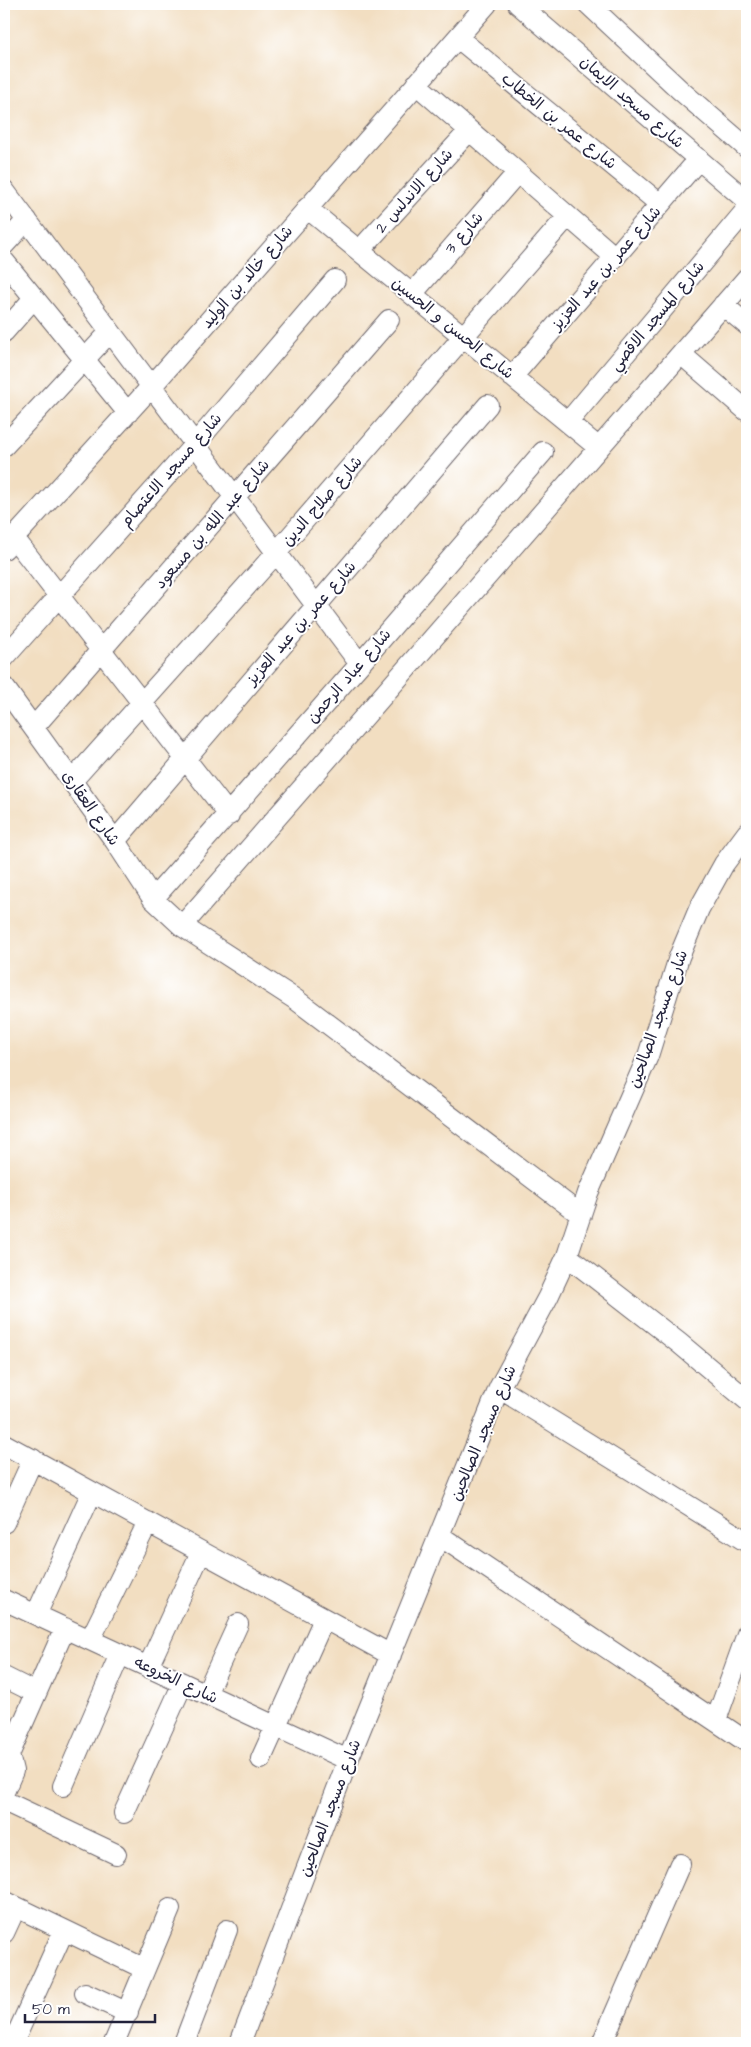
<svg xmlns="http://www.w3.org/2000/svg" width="751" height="2047" font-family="'Architects Daughter','Playpen Sans Arabic',sans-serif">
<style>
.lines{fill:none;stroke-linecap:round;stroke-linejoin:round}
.street-casing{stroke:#6b646a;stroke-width:22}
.street{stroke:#fff;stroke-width:20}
.labels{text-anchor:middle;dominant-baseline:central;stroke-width:4;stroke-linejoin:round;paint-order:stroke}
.street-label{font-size:16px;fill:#22223b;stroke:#fff}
</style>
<rect width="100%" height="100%" fill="#fff"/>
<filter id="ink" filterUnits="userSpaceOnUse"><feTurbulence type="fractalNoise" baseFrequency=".02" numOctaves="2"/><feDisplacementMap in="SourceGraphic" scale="10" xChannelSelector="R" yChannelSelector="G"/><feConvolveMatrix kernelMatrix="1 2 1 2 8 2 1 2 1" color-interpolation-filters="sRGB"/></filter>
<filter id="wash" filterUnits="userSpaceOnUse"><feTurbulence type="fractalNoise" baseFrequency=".0096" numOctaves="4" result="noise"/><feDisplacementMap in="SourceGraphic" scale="20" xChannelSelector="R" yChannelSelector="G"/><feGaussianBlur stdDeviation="1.12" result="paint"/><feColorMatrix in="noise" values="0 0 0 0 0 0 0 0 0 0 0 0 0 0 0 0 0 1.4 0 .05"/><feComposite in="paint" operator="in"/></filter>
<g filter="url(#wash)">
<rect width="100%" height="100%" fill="#f2dec1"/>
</g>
<g filter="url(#ink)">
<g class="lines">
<defs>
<path id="street" d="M 518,4 L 747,201
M 588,4 L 680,90 L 747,148
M 458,38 L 660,204
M 416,84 L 615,257
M 4,190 L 360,664
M 307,208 L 599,448
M 4,245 L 27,220
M 359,251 L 469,131
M 4,261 L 128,413
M 412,294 L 517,173
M 723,305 L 747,325
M 4,332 L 34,298
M 681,354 L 747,411
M 512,377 L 699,159
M 568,422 L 747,209
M 4,446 L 110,332
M 14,538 L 229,815
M 4,549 L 151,387 L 487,4
M 4,658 L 195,444 L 335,280
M 4,687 L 115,841 L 153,899 L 182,926 L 295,999 L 581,1215
M 34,727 L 389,320
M 72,781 L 276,553 L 567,217
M 115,841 L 488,405
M 153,899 L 360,664 L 543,452
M 182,926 L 747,278
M 567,1256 L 679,1343 L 747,1400
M 499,1388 L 747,1542
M 4,1444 L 391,1655
M 4,1523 L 33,1459
M 440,1536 L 747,1742
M 4,1600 L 348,1760
M 36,1615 L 92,1492
M 90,1640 L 148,1522
M 148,1667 L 201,1552
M 4,1677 L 36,1693
M 206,1694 L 238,1624
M 716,1720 L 747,1634
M 261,1759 L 324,1619
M 63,1786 L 120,1654
M 4,1792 L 13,1771 L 9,1755 L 65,1628
M 4,1801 L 116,1854
M 124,1813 L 183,1683
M 4,1901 L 145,1969
M 4,1933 L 16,1907
M 85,1993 L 128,2013
M 13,2043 L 64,1930
M 114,2043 L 170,1909
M 184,2043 L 227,1930
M 240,2043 L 348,1760 L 499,1388 L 548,1297 L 567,1256 L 588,1193 L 648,1056 L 679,957 L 699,909 L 724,864 L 747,833
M 602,2043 L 680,1864"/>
</defs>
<use href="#street" class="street-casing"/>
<use href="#street" class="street"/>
</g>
</g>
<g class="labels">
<g class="street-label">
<text transform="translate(632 102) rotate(41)">شارع مسجد الايمان</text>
<text transform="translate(559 121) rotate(39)">شارع عمر بن الخطاب</text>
<text transform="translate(414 191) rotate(-48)">شارع الاندلس 2</text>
<text transform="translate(464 233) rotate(-49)">شارع 3</text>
<text transform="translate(606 268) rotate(-49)">شارع عمر بن عبد العزيز</text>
<text transform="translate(247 277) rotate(-49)">شارع خالد بن الوليد</text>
<text transform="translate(657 316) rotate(-50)">شارع المسجد الاقصي</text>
<text transform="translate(453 328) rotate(39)">شارع الحسن و الحسين</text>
<text transform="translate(171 470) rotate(-49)">شارع مسجد الاعتصام</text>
<text transform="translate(322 501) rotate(-49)">شارع صلاح الدين</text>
<text transform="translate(212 524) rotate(-49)">شارع عبد الله بن مسعود</text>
<text transform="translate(301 623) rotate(-49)">شارع عمر بن عبد العزيز</text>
<text transform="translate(349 676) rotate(-49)">شارع عباد الرحمن</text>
<text transform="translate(91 808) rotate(55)">شارع العقارى</text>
<text transform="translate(658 1019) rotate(-70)">شارع مسجد الصالحين</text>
<text transform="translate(483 1433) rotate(-67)">شارع مسجد الصالحين</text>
<text transform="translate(176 1680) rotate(25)">شارع الخروعه</text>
<text transform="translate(330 1808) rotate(-69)">شارع مسجد الصالحين</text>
</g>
</g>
<rect width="751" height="2047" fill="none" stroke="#fff" stroke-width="20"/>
<path d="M25 2014v8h130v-8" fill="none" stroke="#22223b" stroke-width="2.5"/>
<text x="32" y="2014" font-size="15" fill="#22223b" stroke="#ffffff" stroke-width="4" paint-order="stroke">50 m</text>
</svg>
